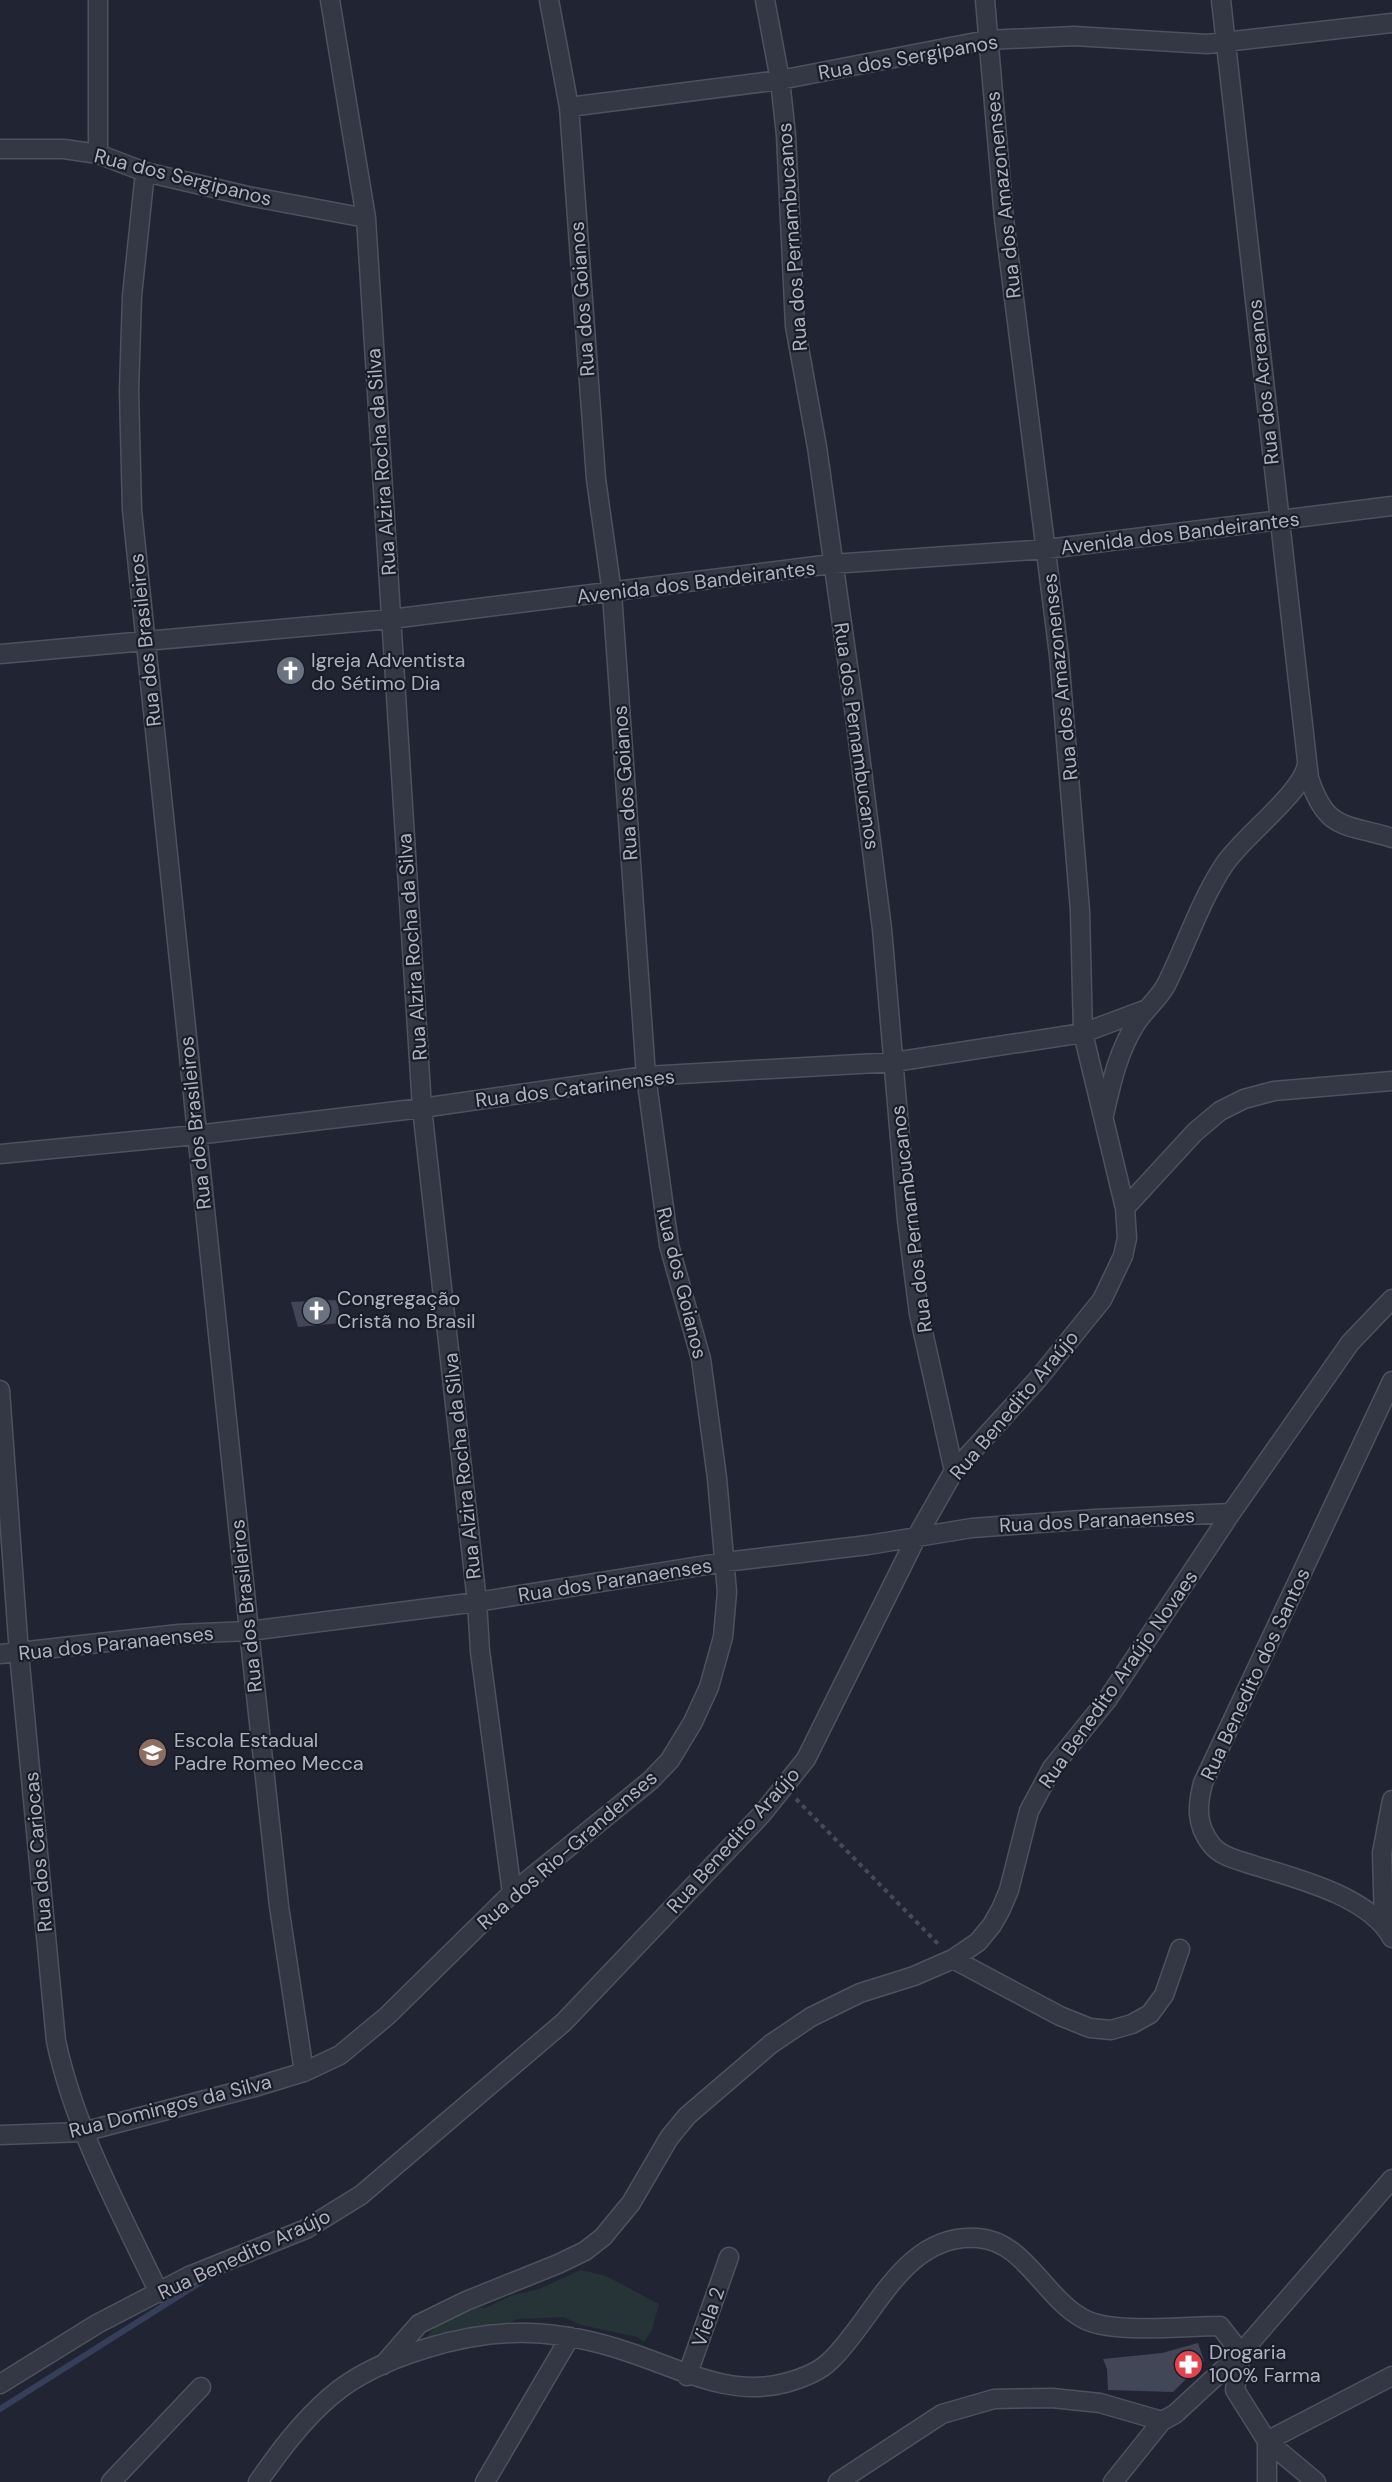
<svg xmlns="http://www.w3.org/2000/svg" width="1392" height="2482" font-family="'DM Sans',sans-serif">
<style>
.green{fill:#263337}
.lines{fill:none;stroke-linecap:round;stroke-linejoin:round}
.stream{stroke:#363e59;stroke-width:6}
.building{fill:#424758}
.minor-casing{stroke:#4e525f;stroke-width:21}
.path{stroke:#424e54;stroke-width:4;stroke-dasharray:4.5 4.5;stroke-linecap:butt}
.minor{stroke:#343844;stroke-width:18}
.labels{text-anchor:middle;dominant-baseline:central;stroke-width:4.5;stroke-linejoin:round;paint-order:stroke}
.street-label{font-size:20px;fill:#aeb2c1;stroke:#1a1d28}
.poi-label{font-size:20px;fill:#aeb2c1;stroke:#1a1d28;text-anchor:start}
</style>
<rect width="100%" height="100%" fill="#212533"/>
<path class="green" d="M 581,2270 L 606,2276 L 659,2304 L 652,2330 L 644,2342 L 637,2337 L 581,2325 L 564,2317 L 518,2319 L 505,2325 L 496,2323 L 463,2334 L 440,2333 L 424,2340 L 444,2316 L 475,2307 L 485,2308 L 513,2295 L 539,2289 Z"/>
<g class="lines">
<path class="stream" d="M 0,2409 L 201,2282"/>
</g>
<path class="building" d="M 337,1300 L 341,1323 L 298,1327 L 291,1302 Z
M 1198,2343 L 1204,2361 L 1173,2392 L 1108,2390 L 1107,2369 L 1103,2359 L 1162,2353 Z"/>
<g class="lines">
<defs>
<path id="minor" d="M 330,0 L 366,218 L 422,1108 L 477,1602 L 480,1651 L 512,1893
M 765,0 L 780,80 L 786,135 L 795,326 L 817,447 L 855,716 L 882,929 L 907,1220 L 919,1314 L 954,1471
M 1221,0 L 1309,778 C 1327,832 1345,823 1392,838
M 569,107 L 780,80 L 987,40 L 1074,36 L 1207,44 L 1392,23
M 0,149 L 64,149 L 98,154 L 145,172 L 248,196 L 366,218
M 98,154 L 98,0
M 145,172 L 132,296 L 129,391 L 132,510 L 249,1631 L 279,1906 L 304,2072
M 0,654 L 391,619 L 832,564 L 1047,549 L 1392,506
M 1104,1115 C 1111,1084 1118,1052 1135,1025 C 1144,1010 1158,1000 1166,985 C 1186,946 1199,903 1224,865 C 1242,837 1303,793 1307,764
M 0,1154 L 196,1135 L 422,1108 L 646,1076 L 894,1062 L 1083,1033 L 1147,1009
M 1125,1208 L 1195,1132 L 1220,1111 L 1244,1099 L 1274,1091 L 1392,1081
M 1392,1381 L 1203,1783 C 1197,1806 1196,1825 1211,1844 C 1220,1857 1242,1861 1256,1866 C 1299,1879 1370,1897 1392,1938
M 0,1390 L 19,1653 L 56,2041 C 75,2130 120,2211 159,2293
M 0,1654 L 179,1634 L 249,1631 L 477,1602 L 725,1562 L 868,1545 L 972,1528 L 1095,1519 L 1231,1513
M 1384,1923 L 1382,1853 L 1392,1800
M 953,1959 L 1060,2016 L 1090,2028 L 1111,2030 L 1132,2024 L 1150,2014 L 1164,1995 L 1180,1949
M 0,2135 L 83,2132 L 255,2087 L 304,2072 L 340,2055 L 387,2016 L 512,1893 L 651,1780 L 670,1760 L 693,1722 L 709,1687 L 723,1637 L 727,1592 L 717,1478 L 701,1359 L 669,1245 L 646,1076 L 612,593 L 596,479 L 569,107 L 549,0
M 1241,2353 L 1235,2390 L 1267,2441 L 1316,2482
M 383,2365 L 419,2324 L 466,2301 L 558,2264 L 585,2251 L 603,2237 L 631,2203 L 669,2138 L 687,2116 L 771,2044 L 811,2017 L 860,1993 L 914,1976 L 953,1959 L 978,1942 L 992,1925 L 1001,1909 L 1009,1890 L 1029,1811 L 1052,1768 L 1107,1700 L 1231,1513 L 1350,1343 L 1392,1299
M 687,2376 L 729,2257
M 0,2384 L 97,2324 L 189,2276 L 306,2229 L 361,2195 L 564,2022 L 762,1814 L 806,1759 L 917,1536 L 954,1471 L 1037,1380 L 1102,1300 L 1123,1256 L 1127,1238 L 1125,1208 L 1083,1033 L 1080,911 L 1059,655 L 1004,219 L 985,0
M 111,2482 L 201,2387
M 258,2482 C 279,2452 302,2421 330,2397 C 377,2356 468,2331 529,2333 C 563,2334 596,2341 628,2352 C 678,2368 730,2398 785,2383 C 800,2379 818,2373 830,2361 C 874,2320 903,2232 978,2238 C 1024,2241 1044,2297 1082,2318 C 1110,2335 1186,2326 1220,2326 L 1241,2353
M 485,2482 L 570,2337
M 838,2482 L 942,2414 L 994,2399 L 1052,2398 L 1100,2403 L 1162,2421
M 1113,2482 L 1162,2421 L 1175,2414 L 1241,2353 L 1392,2179
M 1267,2482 L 1267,2441 L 1392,2376"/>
</defs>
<use href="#minor" class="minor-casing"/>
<path class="path" d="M 796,1799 L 940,1946"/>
<use href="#minor" class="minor"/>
</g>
<defs>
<symbol id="church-disc" viewBox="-11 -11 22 22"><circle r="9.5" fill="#6b7280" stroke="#1a1d28"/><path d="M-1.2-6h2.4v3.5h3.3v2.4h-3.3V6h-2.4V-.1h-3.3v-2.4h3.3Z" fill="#fff"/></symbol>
<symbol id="school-disc" viewBox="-11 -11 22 22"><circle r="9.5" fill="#8d6e63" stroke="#1a1d28"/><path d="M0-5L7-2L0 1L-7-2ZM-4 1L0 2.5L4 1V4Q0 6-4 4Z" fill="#fff"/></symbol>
<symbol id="pharmacy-disc" viewBox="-11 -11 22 22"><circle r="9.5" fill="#e0444e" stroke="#1a1d28"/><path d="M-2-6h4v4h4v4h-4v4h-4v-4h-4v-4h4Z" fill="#fff"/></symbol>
</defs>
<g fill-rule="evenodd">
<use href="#church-disc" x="274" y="654" width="33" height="33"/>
<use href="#church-disc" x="300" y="1294" width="33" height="33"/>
<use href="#school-disc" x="136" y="1736" width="33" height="33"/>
<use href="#pharmacy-disc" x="1172" y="2348" width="33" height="33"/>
</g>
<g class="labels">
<g class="street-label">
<text transform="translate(908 57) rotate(-10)">Rua dos Sergipanos</text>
<text transform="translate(183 177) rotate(14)">Rua dos Sergipanos</text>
<text transform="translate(1003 195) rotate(-96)">Rua dos Amazonenses</text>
<text transform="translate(792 237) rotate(-94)">Rua dos Pernambucanos</text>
<text transform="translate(582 299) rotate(-94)">Rua dos Goianos</text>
<text transform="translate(1263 382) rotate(-96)">Rua dos Acreanos</text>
<text transform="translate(381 462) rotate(-94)">Rua Alzira Rocha da Silva</text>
<text transform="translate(1180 533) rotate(-7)">Avenida dos Bandeirantes</text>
<text transform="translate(696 582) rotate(-7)">Avenida dos Bandeirantes</text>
<text transform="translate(145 640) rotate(-96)">Rua dos Brasileiros</text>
<text transform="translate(1060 677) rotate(-96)">Rua dos Amazonenses</text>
<text transform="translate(857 736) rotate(82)">Rua dos Pernambucanos</text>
<text transform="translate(625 783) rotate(-94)">Rua dos Goianos</text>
<text transform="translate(412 947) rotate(-94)">Rua Alzira Rocha da Silva</text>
<text transform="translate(575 1088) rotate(-7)">Rua dos Catarinenses</text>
<text transform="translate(195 1123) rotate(-96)">Rua dos Brasileiros</text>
<text transform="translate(911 1219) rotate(-97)">Rua dos Pernambucanos</text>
<text transform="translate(682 1283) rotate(76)">Rua dos Goianos</text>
<text transform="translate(1014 1405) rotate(-50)">Rua Benedito Araújo</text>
<text transform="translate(462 1466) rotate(-96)">Rua Alzira Rocha da Silva</text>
<text transform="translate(1097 1520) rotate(-3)">Rua dos Paranaenses</text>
<text transform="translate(615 1580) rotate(-9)">Rua dos Paranaenses</text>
<text transform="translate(246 1606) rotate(-96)">Rua dos Brasileiros</text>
<text transform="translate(116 1643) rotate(-6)">Rua dos Paranaenses</text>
<text transform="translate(1255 1674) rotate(-65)">Rua Benedito dos Santos</text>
<text transform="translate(1118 1679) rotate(-55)">Rua Benedito Araújo Novaes</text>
<text transform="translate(733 1840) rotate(-48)">Rua Benedito Araújo</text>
<text transform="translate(567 1850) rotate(-41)">Rua dos Rio-Grandenses</text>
<text transform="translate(38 1852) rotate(-95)">Rua dos Cariocas</text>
<text transform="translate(170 2106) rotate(-14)">Rua Domingos da Silva</text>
<text transform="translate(244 2254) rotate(-25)">Rua Benedito Araújo</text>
<text transform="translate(708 2317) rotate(-71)">Viela 2</text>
</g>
<g class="poi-label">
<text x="311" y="660">Igreja Adventista<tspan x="311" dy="23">do Sétimo Dia</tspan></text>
<text x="337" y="1298">Congregação<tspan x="337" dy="23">Cristã no Brasil</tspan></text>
<text x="174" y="1740">Escola Estadual<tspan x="174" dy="23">Padre Romeo Mecca</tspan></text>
<text x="1209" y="2352">Drogaria<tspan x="1209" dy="23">100% Farma</tspan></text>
</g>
</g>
</svg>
